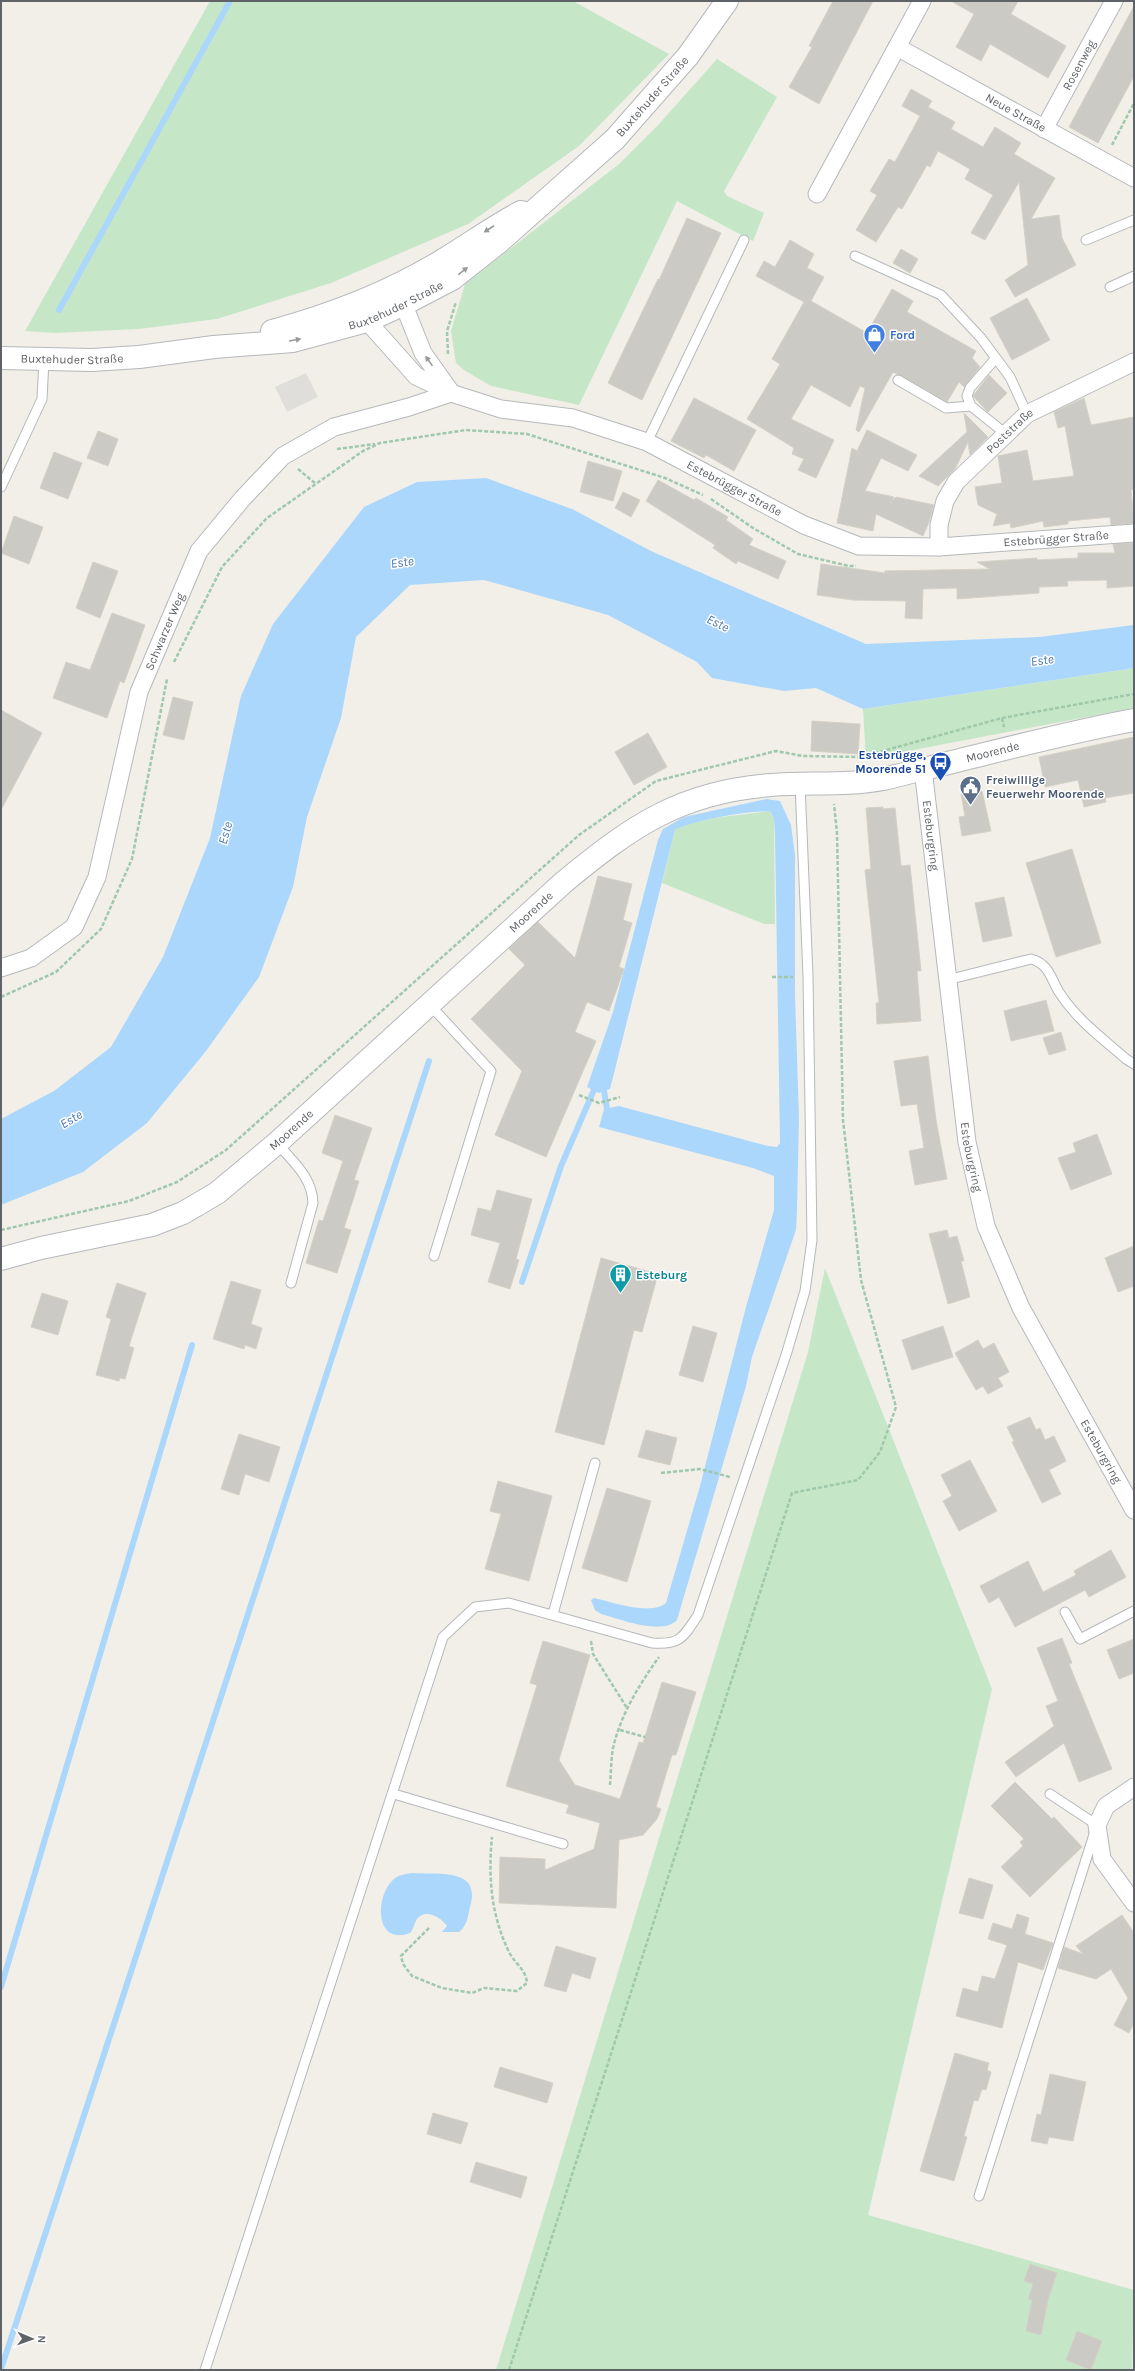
<svg xmlns="http://www.w3.org/2000/svg" width="1135" height="2371" font-family="Karla,sans-serif">
<style>
.industrial{fill:#e0deda}
.green{fill:#c6e7c7}
.water{fill:#acd7fc}
.lines{fill:none;stroke-linecap:round;stroke-linejoin:round}
.stream{stroke:#acd7fc;stroke-width:6}
.building{fill:#cccac4;stroke:#d5d1c6}
.service-casing{stroke:#b5b8bc;stroke-width:11}
.minor-casing{stroke:#b5b8bc;stroke-width:19}
.tertiary-casing{stroke:#b5b8bc;stroke-width:24}
.path{stroke:#9fc8ac;stroke-width:2.5;stroke-dasharray:4 2;stroke-linecap:butt}
.service{stroke:#fff;stroke-width:9}
.minor{stroke:#fff;stroke-width:17}
.tertiary{stroke:#fff;stroke-width:22}
.oneway{fill:#979a9c}
.labels{text-anchor:middle;dominant-baseline:central;stroke-width:3;stroke-linejoin:round;paint-order:stroke}
.street-label{font-size:12px;fill:#5f6367;stroke:#fff}
.shop-label{font-size:12px;font-weight:bold;fill:#366cbe;stroke:#fff;text-anchor:start}
.transit-label{font-size:12px;font-weight:bold;fill:#164399;stroke:#fff;text-anchor:end}
.service-label{font-size:12px;font-weight:bold;fill:#4e5e75;stroke:#fff;text-anchor:start}
.culture-label{font-size:12px;font-weight:bold;fill:#0d838f;stroke:#fff;text-anchor:start}
.water-label{font-size:13px;font-style:italic;fill:#4877af;stroke:#fff}
</style>
<rect width="100%" height="100%" fill="#f1efe8"/>
<path class="industrial" d="M 306,373 L 318,397 L 287,412 L 275,387 Z"/>
<path class="green" d="M 210,1 L 573,1 L 669,54 L 579,146 L 468,224 L 331,283 L 217,319 L 139,329 L 55,333 L 25,331 Z
M 717,59 L 777,97 L 724,191 L 727,196 L 764,213 L 753,241 L 677,201 L 579,405 L 491,386 L 464,370 L 456,363 L 451,331 L 465,284 L 619,164 L 659,124 Z
M 1134,668 L 1134,708 L 866,759 L 863,709 Z
M 763,812 L 771,812 L 774,819 L 775,924 L 764,924 L 662,883 L 675,830 L 689,821 Z
M 825,1268 L 992,1689 L 868,2215 L 1134,2290 L 1132,2370 L 496,2370 L 808,1352 Z"/>
<path class="water" d="M 486,478 L 572,509 L 651,551 L 866,644 L 1039,637 L 1134,625 L 1134,668 L 863,709 L 816,688 L 784,691 L 712,678 L 697,662 L 608,615 L 484,580 L 410,585 L 356,637 L 341,718 L 307,817 L 293,887 L 259,977 L 206,1051 L 147,1123 L 83,1172 L 1,1205 L 1,1119 L 54,1091 L 111,1047 L 163,957 L 210,838 L 241,696 L 273,624 L 364,507 L 417,482 Z
M 766,799 L 780,801 L 791,825 L 795,855 L 795,996 L 799,1117 L 797,1211 L 796,1230 L 752,1357 L 746,1386 L 677,1620 C 662,1636 620,1619 601,1614 L 595,1610 L 591,1600 L 594,1598 C 612,1602 650,1616 666,1603 L 700,1486 L 746,1307 L 774,1210 L 774,1176 L 753,1168 L 599,1127 L 604,1109 L 619,1106 L 768,1146 L 777,1147 L 780,1143 L 775,835 L 774,819 L 771,812 C 753,809 691,821 675,830 L 610,1089 L 599,1093 L 587,1087 L 613,1012 L 658,840 L 663,829 L 684,817 Z
M 412,1873 C 438,1875 482,1867 470,1907 C 468,1916 467,1926 459,1932 L 442,1932 L 447,1926 C 441,1917 425,1908 417,1919 C 414,1924 414,1928 410,1933 C 375,1946 375,1898 392,1881 C 397,1875 405,1874 412,1873 Z"/>
<g class="lines">
<path class="stream" d="M 59,310 L 230,1
M 603,1085 L 608,1115
M 522,1282 L 561,1166 L 597,1083
M 1,1987 L 192,1345
M 1,2369 L 429,1061"/>
</g>
<path class="building" d="M 833,1 L 873,1 L 819,104 L 789,87 L 812,47 L 809,46 Z
M 951,1 L 1018,1 L 1011,14 L 1066,46 L 1048,78 L 990,44 L 981,61 L 956,47 L 974,14 Z
M 1134,6 L 1134,76 L 1098,143 L 1069,127 Z
M 911,89 L 932,101 L 928,107 L 955,122 L 951,129 L 983,147 L 995,127 L 1021,143 L 1014,154 L 1055,178 L 1031,219 L 1059,215 L 1062,238 L 1076,265 L 1015,297 L 1005,280 L 1028,265 L 1019,182 L 985,240 L 971,233 L 993,195 L 965,179 L 970,169 L 938,151 L 930,167 L 927,165 L 902,209 L 898,207 L 876,242 L 856,230 L 877,195 L 870,191 L 889,159 L 895,162 L 920,116 L 902,106 Z
M 687,218 L 721,233 L 642,400 L 608,383 L 658,279 L 659,280 Z
M 790,240 L 814,254 L 807,268 L 824,277 L 811,301 L 867,333 L 892,289 L 913,301 L 907,312 L 976,351 L 972,358 L 980,367 L 964,387 L 959,382 L 947,402 L 893,372 L 859,432 L 856,430 L 865,388 L 860,386 L 850,407 L 811,385 L 791,419 L 834,440 L 816,478 L 798,470 L 804,459 L 792,454 L 794,448 L 747,419 L 780,364 L 772,359 L 804,302 L 756,276 L 764,261 L 775,267 Z
M 901,249 L 918,259 L 910,273 L 893,263 Z
M 1027,298 L 1050,340 L 1012,360 L 990,318 Z
M 989,375 L 1007,393 L 988,412 L 973,396 Z
M 694,398 L 756,430 L 734,471 L 706,455 L 704,458 L 671,441 Z
M 1084,398 L 1091,425 L 1134,417 L 1134,489 L 1131,490 L 1134,523 L 1111,525 L 1110,517 L 1068,521 L 1068,524 L 1044,527 L 1043,521 L 1011,528 L 1010,523 L 993,526 L 997,514 L 978,505 L 975,487 L 1002,483 L 998,456 L 1027,450 L 1033,481 L 1074,476 L 1065,426 L 1058,428 L 1054,412 Z
M 964,413 L 988,437 L 970,455 L 968,442 L 955,469 L 938,486 L 919,476 L 967,432 Z
M 867,430 L 917,455 L 908,471 L 881,458 L 865,491 L 894,497 L 890,503 L 896,497 L 934,505 L 929,522 L 923,536 L 876,514 L 873,531 L 837,523 L 852,448 L 857,451 Z
M 98,431 L 118,439 L 108,466 L 87,458 Z
M 54,452 L 82,463 L 68,499 L 40,488 Z
M 588,461 L 622,471 L 613,501 L 580,492 Z
M 658,480 L 694,500 L 696,498 L 728,517 L 726,520 L 753,539 L 749,545 L 786,561 L 778,579 L 738,561 L 736,564 L 713,548 L 715,545 L 646,501 Z
M 623,492 L 640,500 L 631,517 L 615,508 Z
M 14,516 L 43,527 L 29,564 L 1,553 Z
M 1134,543 L 1134,586 L 1107,588 L 1107,580 L 1067,581 L 1068,586 L 1039,587 L 1039,593 L 957,599 L 957,588 L 923,589 L 922,619 L 905,618 L 906,601 L 853,600 L 817,595 L 821,564 L 885,573 L 885,571 L 990,569 L 977,562 L 1037,558 L 1037,560 L 1078,558 L 1078,553 L 1115,553 L 1113,544 Z
M 93,562 L 118,571 L 100,618 L 76,608 Z
M 112,613 L 145,625 L 124,683 L 120,681 L 107,718 L 53,698 L 66,662 L 90,670 Z
M 173,697 L 193,702 L 184,740 L 163,735 Z
M 1,710 L 42,733 L 1,810 Z
M 812,721 L 860,724 L 858,754 L 811,751 Z
M 648,733 L 667,767 L 634,785 L 615,752 Z
M 1134,737 L 1134,793 L 1105,798 L 1106,802 L 1084,807 L 1078,780 L 1045,787 L 1039,757 Z
M 982,791 L 991,831 L 962,836 L 959,817 L 965,816 L 961,794 Z
M 883,807 L 883,809 L 895,808 L 901,866 L 910,865 L 921,971 L 917,971 L 921,1021 L 877,1024 L 876,1003 L 879,1003 L 865,870 L 871,869 L 866,808 Z
M 1072,849 L 1101,943 L 1056,957 L 1026,863 Z
M 598,876 L 632,884 L 623,920 L 632,923 L 619,967 L 624,969 L 609,1011 L 587,1002 L 575,1032 L 596,1041 L 546,1157 L 495,1135 L 522,1071 L 471,1019 L 525,965 L 509,949 L 538,922 L 575,958 Z
M 1004,897 L 1012,936 L 983,942 L 975,903 Z
M 1046,1000 L 1054,1031 L 1011,1041 L 1004,1011 Z
M 1061,1032 L 1066,1050 L 1049,1055 L 1043,1038 Z
M 928,1056 L 936,1120 L 947,1179 L 915,1185 L 909,1151 L 924,1148 L 917,1104 L 901,1106 L 894,1061 Z
M 335,1115 L 372,1128 L 354,1180 L 359,1181 L 344,1228 L 351,1230 L 337,1273 L 306,1263 L 319,1220 L 323,1221 L 343,1161 L 322,1153 Z
M 1097,1134 L 1112,1174 L 1071,1190 L 1058,1158 L 1076,1152 L 1073,1143 Z
M 497,1190 L 532,1199 L 516,1259 L 519,1260 L 510,1289 L 488,1282 L 500,1243 L 471,1235 L 478,1208 L 491,1211 Z
M 947,1230 L 949,1238 L 957,1236 L 964,1261 L 961,1261 L 970,1297 L 948,1304 L 929,1234 Z
M 1134,1246 L 1134,1286 L 1118,1292 L 1105,1258 Z
M 601,1258 L 658,1274 L 642,1332 L 634,1330 L 604,1445 L 555,1432 Z
M 231,1281 L 261,1290 L 251,1324 L 262,1328 L 256,1349 L 245,1345 L 244,1349 L 213,1339 Z
M 117,1283 L 146,1293 L 129,1346 L 134,1348 L 125,1379 L 120,1378 L 119,1381 L 96,1375 L 111,1319 L 106,1317 Z
M 42,1293 L 68,1301 L 58,1335 L 31,1327 Z
M 693,1326 L 717,1333 L 703,1382 L 679,1375 Z
M 943,1326 L 953,1357 L 912,1370 L 902,1340 Z
M 978,1340 L 983,1349 L 994,1343 L 1009,1372 L 998,1378 L 1003,1386 L 988,1394 L 983,1386 L 976,1390 L 955,1353 Z
M 1030,1417 L 1036,1430 L 1040,1428 L 1045,1440 L 1054,1436 L 1066,1461 L 1049,1470 L 1061,1494 L 1042,1503 L 1012,1442 L 1014,1441 L 1007,1427 Z
M 646,1430 L 677,1438 L 670,1465 L 638,1457 Z
M 239,1434 L 280,1447 L 269,1482 L 245,1474 L 239,1495 L 221,1489 Z
M 970,1460 L 997,1511 L 959,1531 L 943,1501 L 952,1496 L 941,1475 Z
M 498,1481 L 552,1496 L 529,1581 L 485,1569 L 501,1514 L 490,1511 Z
M 607,1488 L 651,1501 L 627,1582 L 582,1568 Z
M 1111,1550 L 1126,1577 L 1089,1597 L 1085,1590 L 1015,1627 L 999,1597 L 989,1603 L 980,1586 L 1028,1561 L 1043,1592 L 1076,1575 L 1074,1571 Z
M 1062,1638 L 1072,1663 L 1069,1664 L 1112,1769 L 1079,1782 L 1064,1743 L 1016,1777 L 1005,1762 L 1054,1726 L 1046,1706 L 1058,1701 L 1037,1648 Z
M 1134,1639 L 1134,1673 L 1119,1679 L 1107,1650 Z
M 543,1641 L 590,1655 L 559,1760 L 575,1785 L 620,1799 L 639,1742 L 643,1743 L 662,1682 L 696,1692 L 676,1755 L 672,1755 L 656,1807 L 661,1809 L 657,1819 L 643,1835 L 619,1840 L 616,1908 L 499,1903 L 500,1857 L 545,1859 L 545,1870 L 594,1849 L 600,1823 L 566,1813 L 569,1805 L 506,1786 L 537,1685 L 530,1683 Z
M 1015,1782 L 1052,1819 L 1054,1817 L 1082,1847 L 1030,1897 L 1001,1867 L 1023,1846 L 1020,1842 L 1024,1839 L 991,1806 Z
M 969,1878 L 993,1885 L 983,1919 L 959,1913 Z
M 1017,1914 L 1029,1918 L 1025,1934 L 1053,1943 L 1043,1970 L 1018,1962 L 1002,2028 L 956,2016 L 963,1988 L 978,1992 L 982,1976 L 995,1979 L 1007,1945 L 988,1939 L 993,1923 L 1012,1929 Z
M 1122,1915 L 1134,1933 L 1134,2023 L 1129,2033 L 1114,2025 L 1128,1998 L 1111,1969 L 1096,1979 L 1058,1968 L 1064,1947 L 1083,1954 L 1076,1946 Z
M 556,1946 L 596,1958 L 590,1979 L 572,1973 L 566,1992 L 544,1986 Z
M 955,2053 L 989,2063 L 987,2070 L 991,2072 L 986,2090 L 982,2089 L 978,2101 L 974,2100 L 964,2136 L 967,2137 L 954,2181 L 920,2171 Z
M 500,2067 L 553,2083 L 547,2103 L 494,2087 Z
M 1050,2074 L 1086,2082 L 1073,2141 L 1049,2137 L 1047,2144 L 1031,2141 L 1037,2114 L 1041,2115 Z
M 433,2113 L 468,2123 L 461,2144 L 427,2134 Z
M 476,2162 L 527,2177 L 521,2198 L 470,2182 Z
M 1030,2264 L 1057,2273 L 1048,2300 L 1041,2335 L 1026,2331 L 1032,2300 L 1028,2299 L 1033,2284 L 1024,2281 Z
M 1077,2331 L 1102,2341 L 1091,2370 L 1066,2360 Z"/>
<g class="lines">
<defs>
<path id="service" d="M 1086,240 L 1134,220
M 855,256 L 941,295 L 981,338 L 1010,377 L 1027,414
M 1110,287 L 1134,276
M 996,358 L 970,388 L 967,396 L 971,406 L 1006,434
M 898,380 L 946,408 L 971,406
M 647,442 L 744,240
M 1,487 L 42,399 L 44,360
M 947,980 L 1031,959 C 1049,964 1050,977 1059,992 C 1076,1019 1102,1038 1126,1059 L 1134,1064
M 430,1005 L 491,1071 L 434,1256
M 277,1143 C 294,1163 312,1177 313,1203 L 291,1283
M 1065,1612 L 1080,1639 L 1134,1611
M 553,1614 L 595,1463
M 394,1794 L 563,1844
M 979,2196 L 1097,1825 L 1050,1794
M 205,2370 L 443,1637 L 475,1607 L 509,1603 L 652,1643 C 680,1645 683,1638 698,1615 L 786,1355 L 805,1291 L 812,1240 L 808,976 L 800,784"/>
<g id="minor">
<path id="s1" d="M 922,1 L 897,47 L 1134,178"/>
<path id="s2" d="M 1044,129 L 1114,1"/>
<path d="M 817,194 L 897,47"/>
<path d="M 399,293 L 423,353 L 450,391"/>
<path id="s3" d="M 363,309 L 367,321 L 416,376 L 451,393 L 501,409 L 573,418 L 647,442 L 804,525 L 859,546 L 939,547 L 1134,533"/>
<path id="s4" d="M 939,547 L 939,525 L 945,501 L 956,482 L 1027,414 L 1134,362"/>
<path id="s5" d="M 923,769 L 967,1142 L 986,1226 L 1021,1308 L 1134,1510"/>
<path id="s6" d="M 1,968 L 31,958 L 74,927 L 97,877 L 139,692 L 199,551 L 243,498 L 283,456 L 334,427 L 409,407 L 451,393"/>
<path d="M 1134,1787 L 1106,1806 L 1097,1825 L 1102,1859 L 1134,1903"/>
</g>
<g id="tertiary">
<path d="M 272,331 C 331,315 391,292 443,260 C 470,244 494,226 521,212"/>
<path id="s7" d="M 1,358 L 92,360 L 139,357 L 214,347 L 293,341 L 367,321 L 404,304 L 452,279 L 499,242 L 615,139 L 688,56 L 727,1"/>
<path id="s8" d="M 1,1259 L 41,1248 L 152,1225 L 183,1213 L 217,1193 L 277,1143 L 564,882 C 632,826 680,792 771,785 C 809,782 846,786 883,779 C 901,775 918,770 936,766 C 1002,750 1068,732 1134,720"/>
</g>
</defs>
<use href="#service" class="service-casing"/>
<use href="#minor" class="minor-casing"/>
<use href="#tertiary" class="tertiary-casing"/>
<path class="path" d="M 1112,145 L 1134,103
M 448,354 L 447,331 L 456,302
M 337,449 L 375,444
M 298,469 L 316,484
M 711,499 L 753,528 L 798,554 L 849,566 L 856,566
M 174,662 L 222,567 L 267,518 L 363,451 L 380,443 L 466,430 L 527,434 L 665,478 L 703,495
M 1002,718 L 1004,727
M 772,977 L 793,977
M 1,997 L 56,972 L 101,929 L 132,859 L 167,679
M 579,1095 L 599,1103 L 620,1097
M 1,1230 L 129,1201 L 177,1182 L 226,1150 L 579,835 L 656,781 L 776,751 L 803,756 L 861,757 L 1002,718 L 1134,694
M 661,1473 L 700,1469 L 730,1477
M 591,1641 L 593,1654 L 627,1708
M 620,1730 L 645,1737
M 610,1785 C 611,1773 611,1760 613,1748 C 621,1714 639,1685 659,1657
M 429,1928 L 401,1956 L 403,1964 L 412,1976 L 442,1988 L 472,1993 L 484,1988 L 517,1991 L 527,1983 C 526,1969 515,1964 509,1952 C 491,1915 488,1877 492,1837
M 509,2370 L 792,1493 L 858,1480 L 880,1452 L 896,1407 L 861,1280 L 843,1120 L 837,833 L 834,804"/>
<use href="#service" class="service"/>
<use href="#minor" class="minor"/>
<use href="#tertiary" class="tertiary"/>
</g>
<defs><path id="oneway-solid" d="M-6-.8H1V-3.2L6.5 0L1 3.2V.8H-6Z"/></defs>
<g class="oneway">
<use href="#oneway-solid" transform="translate(489 229) rotate(147)"/>
<use href="#oneway-solid" transform="translate(463 271) rotate(-38)"/>
<use href="#oneway-solid" transform="translate(295 340) rotate(-10)"/>
<use href="#oneway-solid" transform="translate(429 361) rotate(-125)"/>
</g>
<defs>
<symbol id="shop-pin" viewBox="-11 -11 22 30"><path d="M0 17L-7.5 6A9.5 9.5 0 1 1 7.5 6Z" fill="#3f7fe0" stroke="#fff"/><path d="M-5-2.5h2.3a2.7 3.5 0 0 1 5.4 0H5L5.5 6h-11ZM-1.5-2.5h3a1.5 2.3 0 0 0-3 0Z" fill="#fff"/></symbol>
<symbol id="bus-pin" viewBox="-11 -11 22 30"><path d="M0 17L-7.5 6A9.5 9.5 0 1 1 7.5 6Z" fill="#1a4fb4" stroke="#fff"/><path d="M-5-6H5V4H4V6H2V4H-2V6H-4V4H-5ZM-3.5-4V0h7V-4ZM-3.5 1.2v1.5H-2V1.2ZM2 1.2v1.5H3.5V1.2Z" fill="#fff"/></symbol>
<symbol id="civic-pin" viewBox="-11 -11 22 30"><path d="M0 17L-7.5 6A9.5 9.5 0 1 1 7.5 6Z" fill="#5c6f8a" stroke="#fff"/><path d="M-.6-6.5H3V-4.5H.6V-3L4-1V1h2V6H-6V1h2V-1L-.6-3ZM-1.2 2.5V6h2.4V2.5Z" fill="#fff"/></symbol>
<symbol id="building-pin" viewBox="-11 -11 22 30"><path d="M0 17L-7.5 6A9.5 9.5 0 1 1 7.5 6Z" fill="#0f9aa8" stroke="#fff"/><path d="M-4-6H4V6H1V3H-1V6H-4ZM-2.5-4.3h1.7v1.8h-1.7ZM.8-4.3h1.7v1.8H.8ZM-2.5-1h1.7V.8h-1.7ZM.8-1h1.7V.8H.8Z" fill="#fff"/></symbol>
</defs>
<g fill-rule="evenodd">
<use href="#shop-pin" x="862" y="322" width="25" height="34"/>
<use href="#bus-pin" x="928" y="750" width="25" height="34"/>
<use href="#civic-pin" x="958" y="774" width="25" height="34"/>
<use href="#building-pin" x="608" y="1262" width="25" height="34"/>
</g>
<g class="labels">
<g class="street-label">
<text stroke="none"><textPath href="#s2" startOffset="73">Rosenweg</textPath></text>
<text stroke="none"><textPath href="#s7" startOffset="736">Buxtehuder Straße</textPath></text>
<text stroke="none"><textPath href="#s1" startOffset="188">Neue Straße</textPath></text>
<text stroke="none"><textPath href="#s7" startOffset="402">Buxtehuder Straße</textPath></text>
<text stroke="none"><textPath href="#s7" startOffset="71">Buxtehuder Straße</textPath></text>
<text stroke="none"><textPath href="#s4" startOffset="143">Poststraße</textPath></text>
<text stroke="none"><textPath href="#s3" startOffset="427">Estebrügger Straße</textPath></text>
<text stroke="none"><textPath href="#s3" startOffset="762">Estebrügger Straße</textPath></text>
<text stroke="none"><textPath href="#s6" startOffset="395">Schwarzer Weg</textPath></text>
<text stroke="none"><textPath href="#s8" startOffset="1152">Moorende</textPath></text>
<text stroke="none"><textPath href="#s5" startOffset="67">Esteburgring</textPath></text>
<text stroke="none"><textPath href="#s8" startOffset="649">Moorende</textPath></text>
<text stroke="none"><textPath href="#s8" startOffset="325">Moorende</textPath></text>
<text stroke="none"><textPath href="#s5" startOffset="391">Esteburgring</textPath></text>
<text stroke="none"><textPath href="#s5" startOffset="715">Esteburgring</textPath></text>
</g>
<g class="shop-label">
<text x="890" y="335">Ford</text>
</g>
<g class="transit-label">
<text x="926" y="755">Estebrügge,<tspan x="926" dy="14">Moorende 51</tspan></text>
</g>
<g class="service-label">
<text x="986" y="780">Freiwillige<tspan x="986" dy="14">Feuerwehr Moorende</tspan></text>
</g>
<g class="culture-label">
<text x="636" y="1275">Esteburg</text>
</g>
<g class="water-label">
<text transform="translate(402 562) rotate(-8)">Este</text>
<text transform="translate(718 623) rotate(26)">Este</text>
<text transform="translate(1042 660) rotate(-8)">Este</text>
<text transform="translate(225 833) rotate(-74)">Este</text>
<text transform="translate(71 1119) rotate(-30)">Este</text>
</g>
</g>
<rect width="1135" height="2371" fill="none" stroke="#5f6367" stroke-width="4"/>
<g transform="translate(32 2339) rotate(92)" stroke="#ffffff" stroke-width="3" paint-order="stroke">
<path d="M0-3L7 15L0 10L-7 15Z" fill="#5f6367"/>
<text y="-6" font-size="11" font-weight="bold" text-anchor="middle" fill="#5f6367">N</text>
</g>
</svg>
